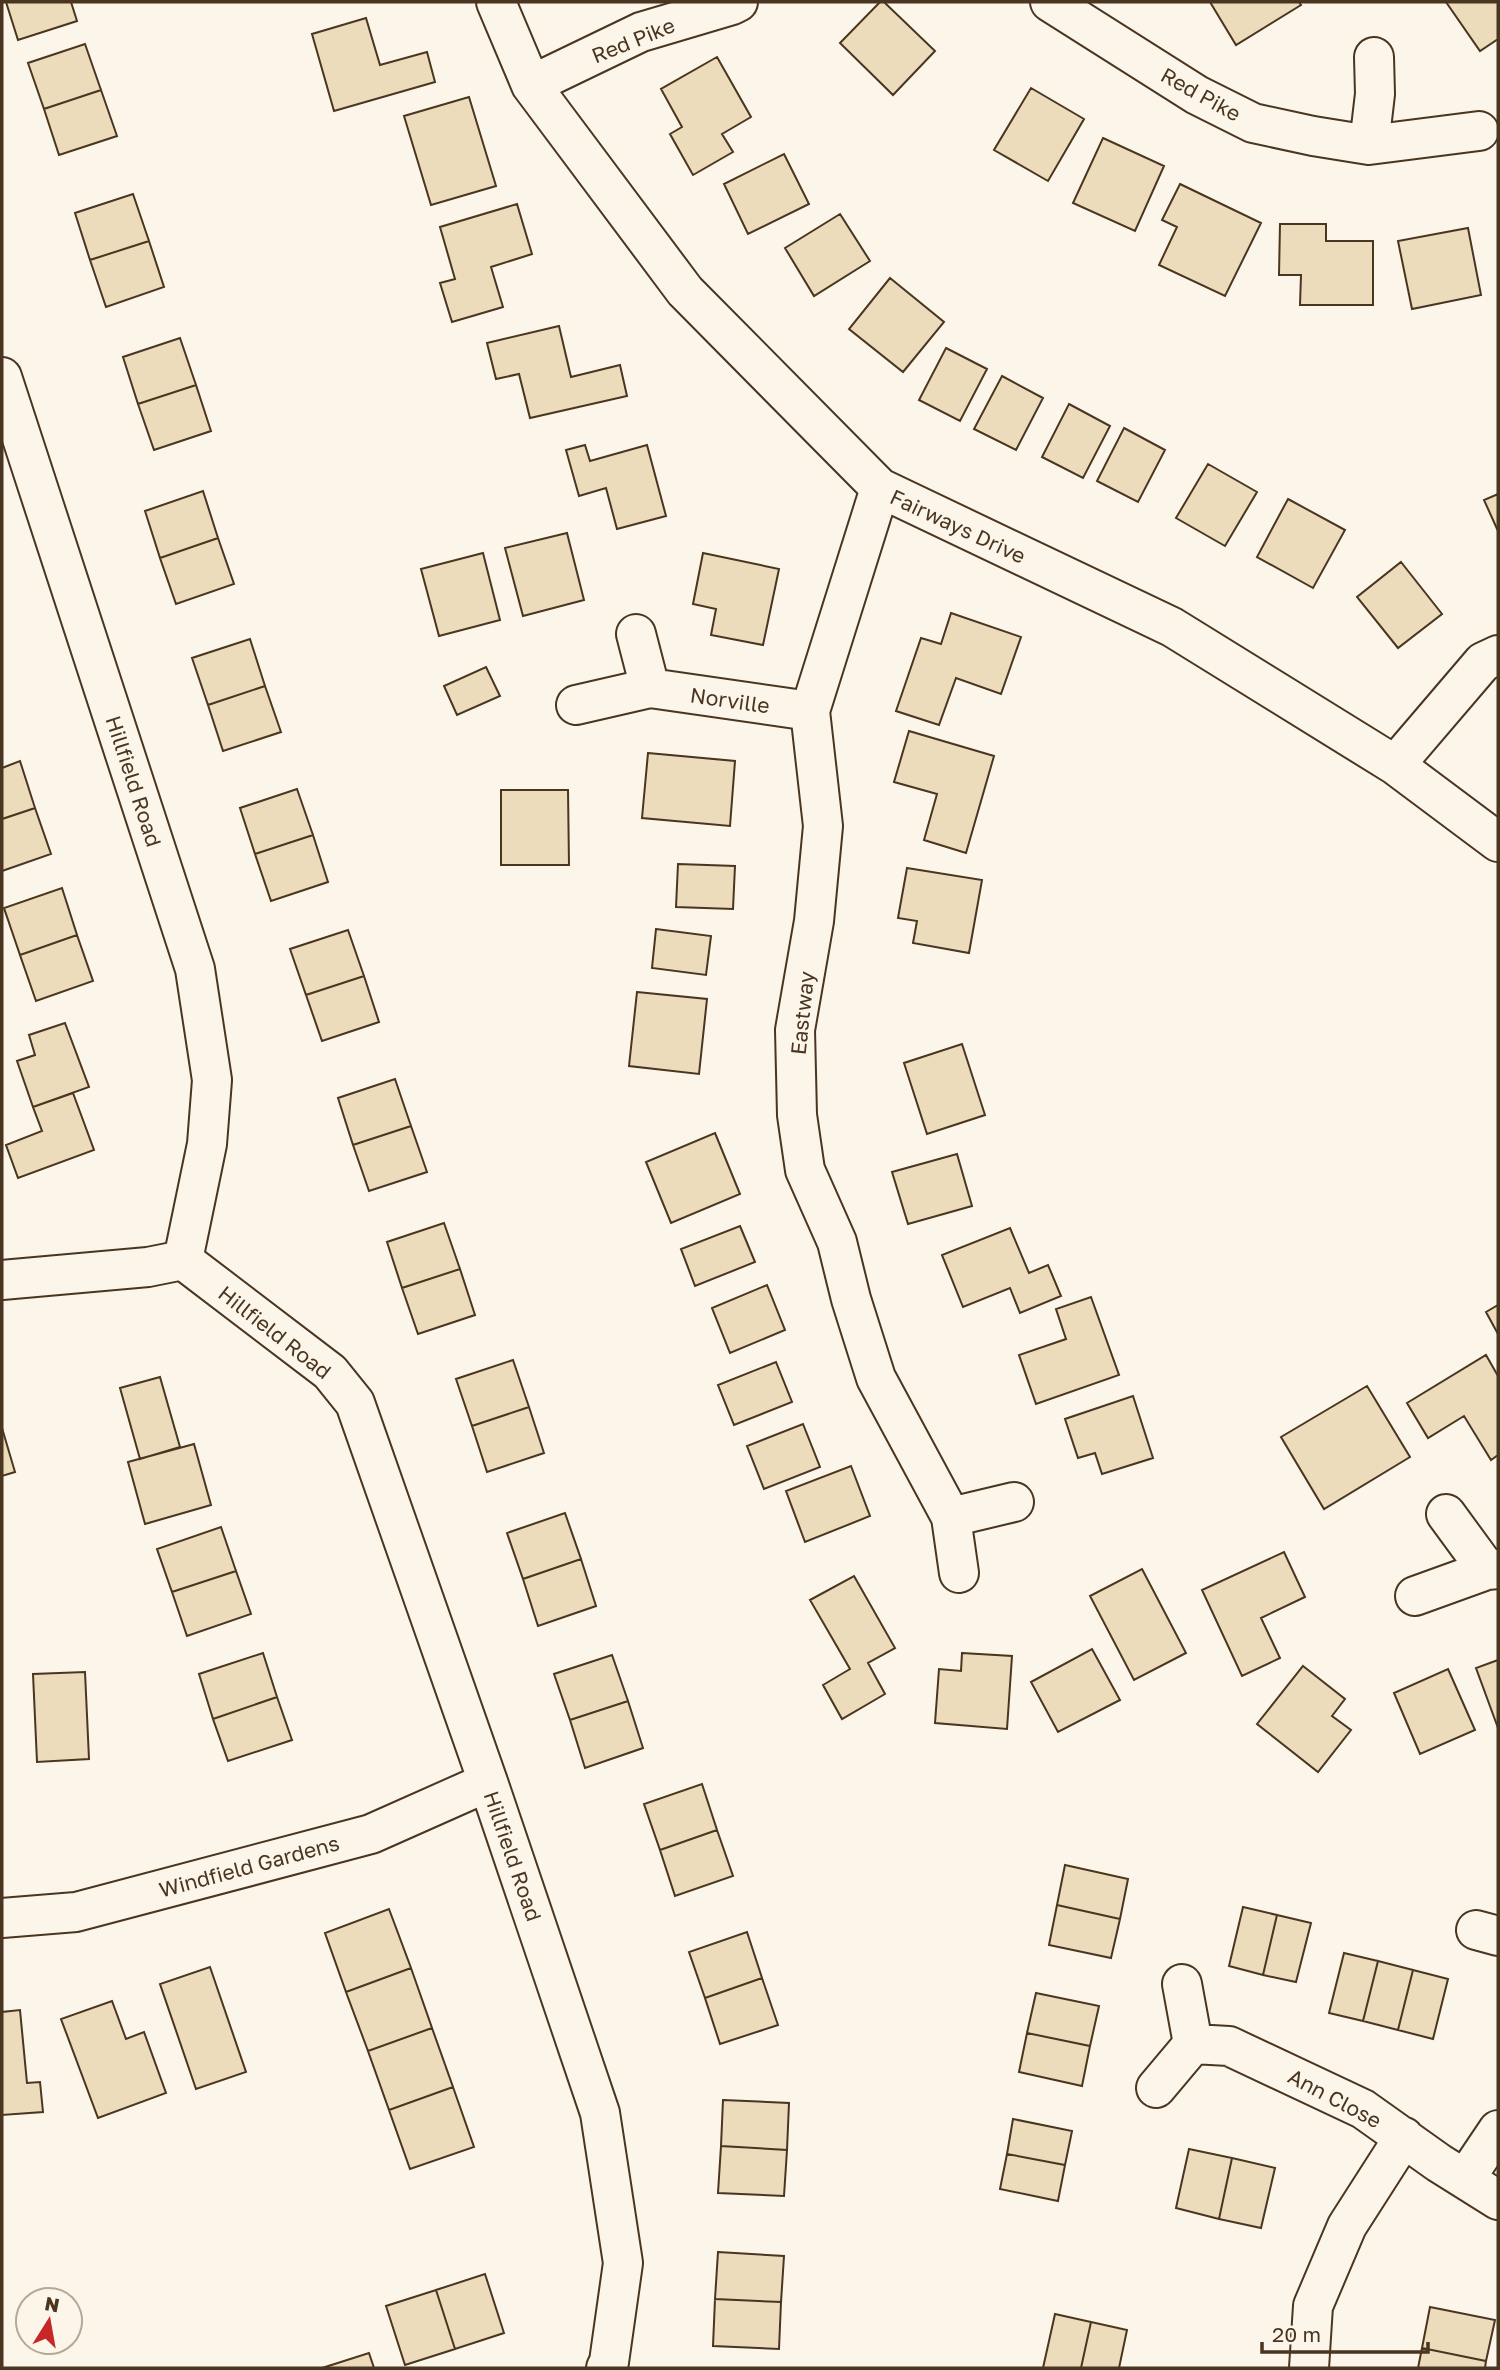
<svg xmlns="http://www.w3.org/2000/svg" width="1500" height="2370" font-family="'Golos Text',sans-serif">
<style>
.building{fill:#ecdcbc;stroke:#4a3520;stroke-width:2}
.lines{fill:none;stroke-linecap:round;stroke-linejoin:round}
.minor-casing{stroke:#4a3520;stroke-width:42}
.minor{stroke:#fbf6e9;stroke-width:38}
.labels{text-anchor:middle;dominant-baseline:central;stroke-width:5;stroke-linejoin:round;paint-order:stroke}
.street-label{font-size:21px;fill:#4a3520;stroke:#fbf6e9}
</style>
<rect width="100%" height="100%" fill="#fbf6e9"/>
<path class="building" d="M 6,2 L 71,2 L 77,21 L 18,40 Z
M 880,2 L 884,2 L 935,51 L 893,95 L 840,43 Z
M 1210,2 L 1299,2 L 1301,5 L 1236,45 Z
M 1446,2 L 1498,2 L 1498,39 L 1480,51 Z
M 366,18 L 380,65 L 427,52 L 435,82 L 334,111 L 312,34 Z
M 85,44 L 101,90 L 44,109 L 28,63 Z
M 717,57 L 751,117 L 722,134 L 733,152 L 693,175 L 670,134 L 682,127 L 661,89 Z
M 1031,88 L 1084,119 L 1048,181 L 994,150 Z
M 101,90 L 117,136 L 59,155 L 44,109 Z
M 469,97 L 496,186 L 431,205 L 404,116 Z
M 1103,138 L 1164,166 L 1135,231 L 1073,203 Z
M 784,154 L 809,204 L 748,234 L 724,184 Z
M 1180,184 L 1261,223 L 1225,296 L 1159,265 L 1177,227 L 1162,220 Z
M 133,194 L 149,241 L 90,260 L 75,213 Z
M 517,204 L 532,254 L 491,267 L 503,307 L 452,322 L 440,283 L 455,279 L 440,227 Z
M 840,214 L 870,261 L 814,296 L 785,248 Z
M 1280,224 L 1326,224 L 1326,241 L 1373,241 L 1373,305 L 1300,305 L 1301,275 L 1279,275 Z
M 1468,228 L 1481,295 L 1412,309 L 1398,241 Z
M 149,241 L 164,287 L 106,307 L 90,260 Z
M 890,278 L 944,322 L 903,372 L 849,329 Z
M 559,326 L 571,377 L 620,365 L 627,396 L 530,418 L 519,374 L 496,379 L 487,343 Z
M 180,338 L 196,385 L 138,404 L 123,357 Z
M 946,348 L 987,369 L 960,421 L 919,400 Z
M 1002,376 L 1043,398 L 1016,450 L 974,429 Z
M 196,385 L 211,431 L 154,450 L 138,404 Z
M 1069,404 L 1110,426 L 1083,478 L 1042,457 Z
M 1124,428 L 1165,450 L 1138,502 L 1097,481 Z
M 585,445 L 590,461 L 647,445 L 666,516 L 617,529 L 606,488 L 579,496 L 566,450 Z
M 1208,464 L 1257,492 L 1225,546 L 1176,518 Z
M 203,491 L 218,538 L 160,558 L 145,511 Z
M 1498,494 L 1498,531 L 1484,500 Z
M 1288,499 L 1345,530 L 1313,588 L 1257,557 Z
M 567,533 L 584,600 L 523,616 L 505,548 Z
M 218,538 L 234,584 L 176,604 L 160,558 Z
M 483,553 L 500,620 L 439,636 L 421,569 Z
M 703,553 L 779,569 L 763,645 L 711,635 L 716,609 L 693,604 Z
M 1401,562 L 1442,614 L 1398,648 L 1357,597 Z
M 951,613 L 1021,637 L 1001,694 L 956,678 L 939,725 L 896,711 L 921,638 L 941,644 Z
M 250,639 L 265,686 L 208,705 L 192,658 Z
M 486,667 L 500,696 L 457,715 L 444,686 Z
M 265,686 L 281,732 L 223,751 L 208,705 Z
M 909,731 L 994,756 L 966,853 L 924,840 L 937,794 L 894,782 Z
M 648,753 L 735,761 L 730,826 L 642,818 Z
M 20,761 L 35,808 L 2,819 L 2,768 Z
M 297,789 L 313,835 L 255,854 L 240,808 Z
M 501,790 L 568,790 L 569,865 L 501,865 Z
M 35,808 L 51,854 L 2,871 L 2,819 Z
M 313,835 L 328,882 L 271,901 L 255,854 Z
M 678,864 L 735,866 L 733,909 L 676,907 Z
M 907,868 L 982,880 L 969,953 L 913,943 L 917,921 L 898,918 Z
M 62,888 L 77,935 L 20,955 L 4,908 Z
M 656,929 L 711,936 L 706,975 L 652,968 Z
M 348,930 L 364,976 L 306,995 L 290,949 Z
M 77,935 L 93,981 L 36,1001 L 20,955 Z
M 364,976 L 379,1022 L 322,1041 L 306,995 Z
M 637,992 L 707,999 L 699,1074 L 629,1066 Z
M 65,1023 L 89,1087 L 33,1107 L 17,1061 L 35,1055 L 29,1035 Z
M 962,1044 L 985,1115 L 927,1134 L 904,1063 Z
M 395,1079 L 411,1126 L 353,1145 L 338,1098 Z
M 73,1093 L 94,1150 L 18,1178 L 6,1145 L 42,1131 L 33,1107 Z
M 411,1126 L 427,1172 L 369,1191 L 353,1145 Z
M 715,1133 L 740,1194 L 671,1223 L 646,1162 Z
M 957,1154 L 972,1206 L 908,1224 L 892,1172 Z
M 444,1223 L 460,1269 L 402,1288 L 387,1242 Z
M 740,1226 L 755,1262 L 695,1286 L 681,1249 Z
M 1010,1228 L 1029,1273 L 1048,1265 L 1061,1296 L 1020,1313 L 1010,1288 L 963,1307 L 942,1255 Z
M 460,1269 L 475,1315 L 418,1334 L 402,1288 Z
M 767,1285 L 785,1330 L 730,1353 L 712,1308 Z
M 1091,1297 L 1119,1375 L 1036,1404 L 1019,1355 L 1066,1339 L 1056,1309 Z
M 1498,1305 L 1498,1334 L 1486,1312 Z
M 1486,1355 L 1498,1376 L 1498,1455 L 1491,1460 L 1464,1416 L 1428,1438 L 1407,1403 Z
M 513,1360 L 529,1407 L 472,1426 L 456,1379 Z
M 776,1362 L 792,1402 L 734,1425 L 718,1385 Z
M 160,1377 L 180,1447 L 140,1459 L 120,1388 Z
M 1367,1386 L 1410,1457 L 1324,1509 L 1281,1437 Z
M 1133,1396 L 1153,1458 L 1102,1474 L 1095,1453 L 1078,1458 L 1065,1419 Z
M 529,1407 L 544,1453 L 487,1472 L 472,1426 Z
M 803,1424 L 820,1467 L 764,1489 L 747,1446 Z
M 2,1428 L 15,1472 L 2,1476 Z
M 194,1444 L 211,1505 L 145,1524 L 128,1462 Z
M 851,1466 L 870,1516 L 805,1542 L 786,1491 Z
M 565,1513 L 581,1559 L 523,1579 L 507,1533 Z
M 221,1527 L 236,1571 L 172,1592 L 157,1549 Z
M 1284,1552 L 1305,1597 L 1261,1618 L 1280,1658 L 1242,1676 L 1202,1590 Z
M 581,1559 L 596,1606 L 538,1626 L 523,1579 Z
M 1142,1569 L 1186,1653 L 1134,1680 L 1090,1596 Z
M 236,1571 L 251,1614 L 187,1636 L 172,1592 Z
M 854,1576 L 895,1648 L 868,1663 L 885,1694 L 842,1719 L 823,1685 L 850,1669 L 810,1600 Z
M 1092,1649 L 1120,1700 L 1058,1732 L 1031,1682 Z
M 263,1653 L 277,1697 L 213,1719 L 199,1674 Z
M 962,1653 L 1012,1656 L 1007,1729 L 935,1723 L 939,1669 L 961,1671 Z
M 612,1655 L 628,1701 L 570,1720 L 554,1674 Z
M 1498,1660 L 1498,1728 L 1476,1668 Z
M 1303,1666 L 1345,1699 L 1332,1716 L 1351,1730 L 1318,1772 L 1257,1724 Z
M 1448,1669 L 1475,1730 L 1420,1754 L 1394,1693 Z
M 85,1672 L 89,1759 L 37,1762 L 33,1674 Z
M 277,1697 L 292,1740 L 228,1761 L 213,1719 Z
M 628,1701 L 643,1748 L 585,1768 L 570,1720 Z
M 702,1784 L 717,1830 L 660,1850 L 644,1804 Z
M 717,1830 L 733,1876 L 675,1896 L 660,1850 Z
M 1065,1865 L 1128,1879 L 1120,1919 L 1057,1905 Z
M 1057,1905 L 1120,1919 L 1111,1958 L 1049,1945 Z
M 1243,1907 L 1277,1915 L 1263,1975 L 1229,1966 Z
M 389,1909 L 411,1968 L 346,1992 L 325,1933 Z
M 1277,1915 L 1311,1923 L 1296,1982 L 1263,1975 Z
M 747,1932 L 762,1978 L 705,1998 L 689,1952 Z
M 1344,1953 L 1378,1961 L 1363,2021 L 1329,2013 Z
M 1378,1961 L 1413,1970 L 1398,2030 L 1363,2021 Z
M 210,1967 L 246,2072 L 196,2089 L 160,1984 Z
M 411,1968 L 432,2028 L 368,2051 L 346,1992 Z
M 1413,1970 L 1448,1979 L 1433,2039 L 1398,2030 Z
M 762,1978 L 778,2025 L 720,2044 L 705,1998 Z
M 1036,1993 L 1099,2006 L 1090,2046 L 1027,2033 Z
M 112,2001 L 126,2039 L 144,2032 L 166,2093 L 98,2118 L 61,2019 Z
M 20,2010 L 27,2083 L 40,2082 L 43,2112 L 2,2115 L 2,2012 Z
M 432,2028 L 453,2087 L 389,2110 L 368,2051 Z
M 1027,2033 L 1090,2046 L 1082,2086 L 1019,2072 Z
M 453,2087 L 474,2147 L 410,2169 L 389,2110 Z
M 723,2100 L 789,2103 L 787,2150 L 721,2146 Z
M 1013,2119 L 1072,2131 L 1065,2165 L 1007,2154 Z
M 721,2146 L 787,2150 L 784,2196 L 718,2193 Z
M 1189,2149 L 1232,2158 L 1219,2219 L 1176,2208 Z
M 1007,2154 L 1065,2165 L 1058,2201 L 1000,2189 Z
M 1232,2158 L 1275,2168 L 1261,2228 L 1219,2219 Z
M 718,2252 L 784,2256 L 781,2302 L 715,2299 Z
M 485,2274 L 504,2333 L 455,2349 L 436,2290 Z
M 436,2290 L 455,2349 L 405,2365 L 386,2306 Z
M 715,2299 L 781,2302 L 779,2349 L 713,2346 Z
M 1430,2307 L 1495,2320 L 1486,2361 L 1422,2348 Z
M 1055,2314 L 1091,2322 L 1081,2368 L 1043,2368 Z
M 1091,2322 L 1127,2330 L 1119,2368 L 1081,2368 Z
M 1422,2348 L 1486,2361 L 1485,2368 L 1418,2368 Z
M 369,2353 L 374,2368 L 322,2368 Z"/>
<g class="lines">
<defs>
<path id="minor" d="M 496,2 L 531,85 L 685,291 L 880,488 L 1172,627 L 1395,765 L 1498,842
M 1050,2 L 1197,95 L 1253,123 L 1313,136 L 1369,145 L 1479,131
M 531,85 L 641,32 L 732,5 L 738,2
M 1369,145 L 1375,94 L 1374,57
M 2,377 L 195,969 L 212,1080 L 207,1144 L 183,1260 L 330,1372 L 355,1403 L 488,1782 L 600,2113 L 623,2263 L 609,2362 L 606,2368
M 880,488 L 810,711 L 823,826 L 814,921 L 795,1030 L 797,1115 L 805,1170 L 837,1242 L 851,1299 L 876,1378 L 951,1517 L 959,1573
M 636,634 L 650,688
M 576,705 L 650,688 L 810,711
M 1395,765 L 1483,662 L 1498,655
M 2,1280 L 148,1267 L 183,1260
M 1446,1514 L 1487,1570
M 951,1517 L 1014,1502
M 1415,1596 L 1487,1570 L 1498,1569
M 2,1918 L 76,1912 L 371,1834 L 488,1782
M 1476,1930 L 1498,1936
M 1182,1984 L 1193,2044
M 1156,2088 L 1193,2044 L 1229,2046 L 1363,2109 L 1439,2163 L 1498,2200
M 1465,2179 L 1498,2130
M 1309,2368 L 1313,2306 L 1347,2226 L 1404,2137"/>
</defs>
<use href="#minor" class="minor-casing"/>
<use href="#minor" class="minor"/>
</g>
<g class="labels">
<g class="street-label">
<text transform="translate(633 40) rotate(-22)">Red Pike</text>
<text transform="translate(1201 94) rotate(29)">Red Pike</text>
<text transform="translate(958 526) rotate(25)">Fairways Drive</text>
<text transform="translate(730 700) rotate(8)">Norville</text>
<text transform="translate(134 781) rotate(72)">Hillfield Road</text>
<text transform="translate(802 1013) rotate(-84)">Eastway</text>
<text transform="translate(275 1332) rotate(38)">Hillfield Road</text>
<text transform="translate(513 1856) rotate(71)">Hillfield Road</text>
<text transform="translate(249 1866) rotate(-15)">Windfield Gardens</text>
<text transform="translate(1335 2098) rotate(28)">Ann Close</text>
</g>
</g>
<rect width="1500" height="2370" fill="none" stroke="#4a3520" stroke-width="7"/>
<g transform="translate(49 2321) rotate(11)"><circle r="33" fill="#fbf6e9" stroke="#b4a999" stroke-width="2"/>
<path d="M0-5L12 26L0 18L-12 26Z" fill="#c62828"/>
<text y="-10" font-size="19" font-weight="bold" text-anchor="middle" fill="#4a3520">N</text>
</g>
<path d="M1262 2342v10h166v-10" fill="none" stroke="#4a3520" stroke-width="3.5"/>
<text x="1272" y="2342" font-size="21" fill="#4a3520" stroke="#fbf6e9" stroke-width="5" paint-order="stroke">20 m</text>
</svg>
